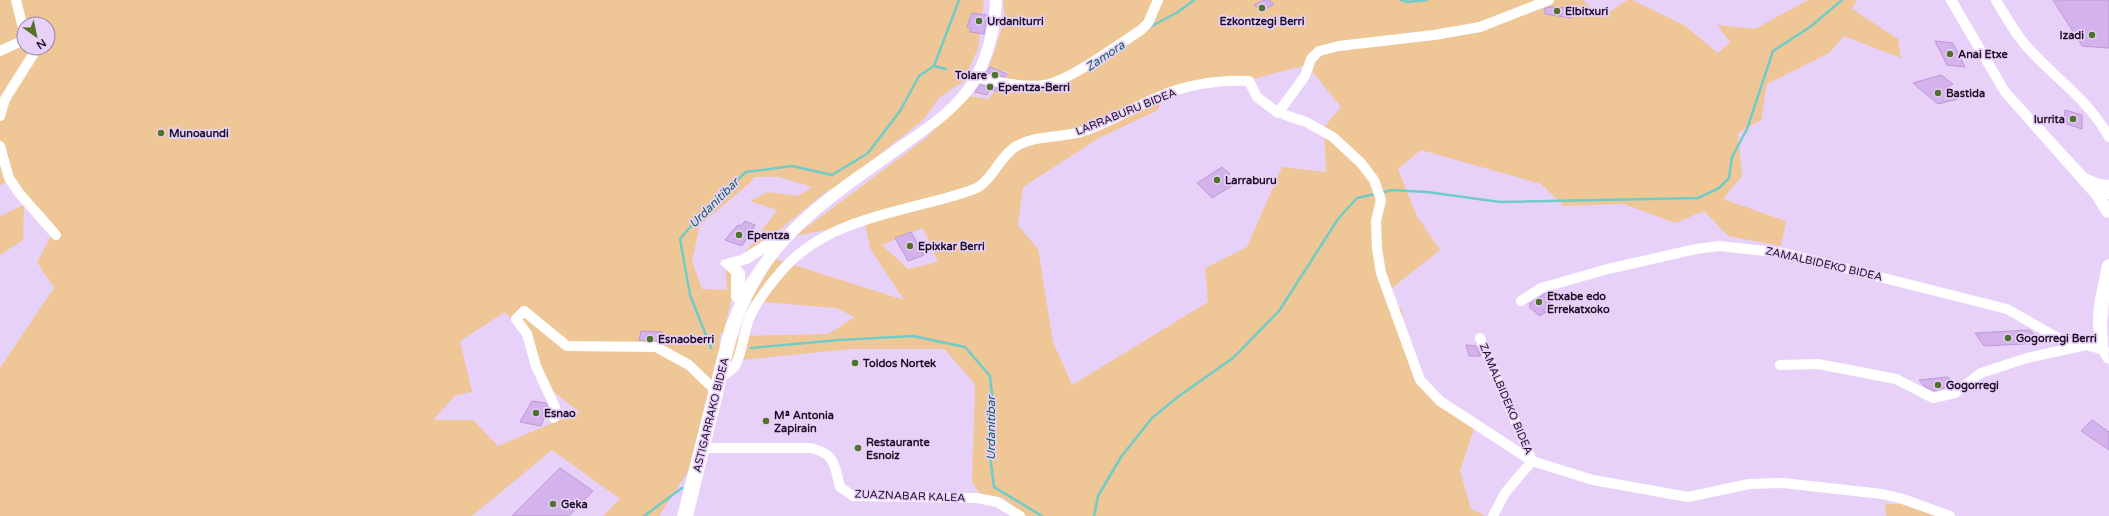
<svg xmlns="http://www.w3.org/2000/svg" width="2109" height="516" font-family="'Varela Round',sans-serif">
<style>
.green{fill:#efc696;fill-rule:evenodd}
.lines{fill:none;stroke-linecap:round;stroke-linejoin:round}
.stream{stroke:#70ccc7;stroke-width:2.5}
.building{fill:#d4b2ec;stroke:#bd98d7}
.street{stroke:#fff;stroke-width:10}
.secondary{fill:#fff;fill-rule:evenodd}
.poi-dot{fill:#4f7129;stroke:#e8d1f8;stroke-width:1.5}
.labels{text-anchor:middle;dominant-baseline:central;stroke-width:3.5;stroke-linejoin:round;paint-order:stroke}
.poi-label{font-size:11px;font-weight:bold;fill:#1e1027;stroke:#e8d1f8;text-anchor:start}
.street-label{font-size:11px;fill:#1e1027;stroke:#e8d1f8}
.water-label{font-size:12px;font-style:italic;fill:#14615e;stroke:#e8d1f8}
</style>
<rect width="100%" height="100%" fill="#e8d1f8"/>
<path class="green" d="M 0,0 L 984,0 L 978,48 L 964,81 L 940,97 L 923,120 L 846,181 L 826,192 L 756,249 L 742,257 L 777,210 L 750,201 L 768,192 L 798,196 L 812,187 L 779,177 L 754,177 L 751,182 L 700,225 L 692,261 L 702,289 L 727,290 L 726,269 L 733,273 L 735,283 L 724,332 L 720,334 L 719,366 L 691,467 L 659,516 L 603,516 L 620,499 L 552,450 L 472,516 L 0,516 L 0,368 L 54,288 L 37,262 L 55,228 L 9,181 L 0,185 ZM 24,24 L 48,24 L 48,48 L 24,48 ZM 505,312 L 520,328 L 543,383 L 579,412 L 498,446 L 473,420 L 433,420 L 456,395 L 472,392 L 460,341 Z
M 1003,0 L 1583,0 L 1601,18 L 1627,0 L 1632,0 L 1684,25 L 1718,53 L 1730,42 L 1717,25 L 1755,29 L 1808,0 L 1857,0 L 1852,9 L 1898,39 L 1901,58 L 1844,36 L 1829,53 L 1767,84 L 1761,120 L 1738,133 L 1742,176 L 1723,199 L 1786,221 L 1781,246 L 1728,236 L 1704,211 L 1675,223 L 1624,204 L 1564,206 L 1541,184 L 1421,150 L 1398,169 L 1417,216 L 1440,250 L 1387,292 L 1402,310 L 1409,362 L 1437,403 L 1475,426 L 1460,471 L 1471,509 L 1486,516 L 1027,516 L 1003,498 L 980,494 L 972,482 L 975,384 L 944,349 L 851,349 L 731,361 L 738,336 L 828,334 L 855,317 L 836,308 L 750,301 L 775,259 L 904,300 L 870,248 L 865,222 L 795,236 L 926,138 L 968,96 L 988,99 L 1009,73 L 989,67 L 1005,19 ZM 1307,65 L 1341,107 L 1324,127 L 1326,172 L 1282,167 L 1247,247 L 1205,268 L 1208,302 L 1072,385 L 1053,342 L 1038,249 L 1018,225 L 1023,187 L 1099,138 L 1158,110 L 1164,93 L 1249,80 ZM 923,228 L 938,262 L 908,269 L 882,245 Z
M 24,205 L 23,240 L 0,255 L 0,216 Z
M 1885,504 L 1901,504 L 1937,516 L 1886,516 Z"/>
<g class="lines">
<path class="stream" d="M 1401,0 L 1408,2 L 1427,0
M 1150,27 L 1178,12 L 1194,0
M 934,66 L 946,69
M 1380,193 L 1392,190 L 1427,192 L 1500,202 L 1698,198 L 1719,188 L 1729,178 L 1732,157 L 1747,129 L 1773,51 L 1810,27 L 1842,0
M 711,348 L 690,295 L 680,239 L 708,206 L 746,172 L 792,166 L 832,175 L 868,153 L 900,111 L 919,76 L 934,66 L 959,0
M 751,348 L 839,340 L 913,336 L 965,347 L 990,376 L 994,413 L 990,456 L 994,487 L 1042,516
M 644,516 L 682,488
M 1094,516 L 1098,496 L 1121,457 L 1152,418 L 1179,396 L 1233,358 L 1279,311 L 1338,219 L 1357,198 L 1375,194"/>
</g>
<path class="building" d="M 1264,0 L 1269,0 L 1274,4 L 1262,11 L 1254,5 Z
M 2053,0 L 2109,0 L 2109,48 L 2082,46 Z
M 1549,7 L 1569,8 L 1572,18 L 1545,14 L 1544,9 Z
M 972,13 L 987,15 L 984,34 L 970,32 L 971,28 L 967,27 Z
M 1935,41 L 1953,43 L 1965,67 L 1947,65 Z
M 990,67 L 1007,74 L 1005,77 L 986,73 Z
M 1941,75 L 1953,84 L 1945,88 L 1958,99 L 1938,104 L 1913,83 Z
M 980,85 L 992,87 L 1000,89 L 999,92 L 990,89 L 987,95 L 975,92 Z
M 2065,110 L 2082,115 L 2082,129 L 2064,123 Z
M 1222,167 L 1230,174 L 1227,176 L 1235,184 L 1212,198 L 1197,183 Z
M 745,221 L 755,225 L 742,246 L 725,240 L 733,230 L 738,225 L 741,226 Z
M 911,232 L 924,255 L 908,261 L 895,238 Z
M 1546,293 L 1551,297 L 1547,300 L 1552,304 L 1543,310 L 1546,312 L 1540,316 L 1529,307 L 1531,305 L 1529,304 Z
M 2030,330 L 2042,343 L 1984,346 L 1975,333 Z
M 641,331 L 662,332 L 659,341 L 639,340 Z
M 1466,345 L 1476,346 L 1481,356 L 1469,356 Z
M 1948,377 L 1954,385 L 1934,391 L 1924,386 L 1919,380 Z
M 532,401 L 546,403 L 548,408 L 541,426 L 520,422 Z
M 2092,420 L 2109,432 L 2109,450 L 2081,431 Z
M 560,468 L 593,491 L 569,516 L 512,516 Z"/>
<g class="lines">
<path class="street" d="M 16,0 L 24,32
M 1996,0 C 2006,17 2015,34 2029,49 C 2056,79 2089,100 2109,137
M 0,51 L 24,40
M 976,77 C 996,82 1028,89 1049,84 C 1076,76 1116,46 1141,30 L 1148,23 L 1158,0
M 1285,115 L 1306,122 L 1333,137 L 1361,163 L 1374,180 L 1381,200 L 1376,221 L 1377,249 L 1381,273 L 1420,380 L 1440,401 L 1532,461 L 1593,480 L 1688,497 L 1749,484 L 1783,483 L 1882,494 L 1903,499 L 1950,516
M 0,116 L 5,99 L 34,53 L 33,48
M 0,146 L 9,178 L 19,193 L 56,235
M 2084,178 L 2099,184 L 2109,185
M 2100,189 L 2097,194 L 2109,194
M 1521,301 L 1541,288 L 1608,269 L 1696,249 L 1719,246 L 1784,253 L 2007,309 L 2074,347
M 1480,338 L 1532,461 L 1505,493 L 1493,516
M 1780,365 L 1818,364 L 1896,379 L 1933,398 L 1955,393 L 1981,373 L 2027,358 L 2086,345 L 2104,350
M 720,378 C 724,375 732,370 735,366 C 742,354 744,330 750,316 C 758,299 777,275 790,262 C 838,215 912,211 972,190 C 991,184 998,158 1015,147 C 1034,135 1060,138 1081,132 C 1110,123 1135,106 1163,95 C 1190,84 1220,80 1249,81 L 1257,97 L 1278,113 L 1305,76 L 1311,59 L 1319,51 L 1339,46 L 1434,35 L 1480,27 L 1549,0
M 554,418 L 555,407 L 536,366 L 527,334 L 516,319 L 524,311 L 567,346 L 656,347 L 689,365 L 717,392
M 703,448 L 811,448 C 836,454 834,465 840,487 L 853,496 L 977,498 L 997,502 L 1020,516"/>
<path class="secondary" d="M 990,0 L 1002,0 C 1001,32 991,69 971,95 C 952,118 927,134 903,152 C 858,184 802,221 770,267 C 740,311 734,348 722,399 C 712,438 703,477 693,516 L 677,516 L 725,326 L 735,303 L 731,298 L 731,274 L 720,264 L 722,260 L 741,255 L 772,235 L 777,234 L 781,235 C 813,199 856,172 895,144 C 920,127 946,111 964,86 C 981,62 989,29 990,0 ZM 765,253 L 745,282 L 745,272 L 740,266 L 750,263 Z
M 1945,0 L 1957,0 L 2009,89 L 2102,190 L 2109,202 L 2109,218 L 2104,217 L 2092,198 L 2001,95 Z
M 2109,259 L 2109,301 L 2107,325 L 2109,364 L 2104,362 C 2085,328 2095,301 2102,265 L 2104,261 Z"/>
</g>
<g class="poi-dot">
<circle cx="1262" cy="8" r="4"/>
<circle cx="1557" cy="11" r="4"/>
<circle cx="979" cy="21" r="4"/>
<circle cx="2092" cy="35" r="4"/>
<circle cx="1950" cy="54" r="4"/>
<circle cx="995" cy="75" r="4"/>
<circle cx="990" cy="87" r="4"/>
<circle cx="1938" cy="93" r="4"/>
<circle cx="2073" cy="119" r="4"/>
<circle cx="161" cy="133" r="4"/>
<circle cx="1217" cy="180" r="4"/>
<circle cx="739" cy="235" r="4"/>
<circle cx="910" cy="246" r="4"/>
<circle cx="1539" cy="302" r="4"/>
<circle cx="2008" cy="338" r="4"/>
<circle cx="650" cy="339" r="4"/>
<circle cx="855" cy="363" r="4"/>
<circle cx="1938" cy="385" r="4"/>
<circle cx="536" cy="413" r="4"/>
<circle cx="766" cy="421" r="4"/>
<circle cx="858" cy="448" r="4"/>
<circle cx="553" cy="504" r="4"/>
</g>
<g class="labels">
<g class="poi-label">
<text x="1565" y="11">Elbitxuri</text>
<text x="987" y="21">Urdaniturri</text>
<text x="1262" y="21" text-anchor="middle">Ezkontzegi Berri</text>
<text x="2084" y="35" text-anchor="end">Izadi</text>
<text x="1958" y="54">Anai Etxe</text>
<text x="987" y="75" text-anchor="end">Tolare</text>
<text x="998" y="87">Epentza-Berri</text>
<text x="1946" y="93">Bastida</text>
<text x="2065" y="119" text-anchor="end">Iurrita</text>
<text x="169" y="133">Munoaundi</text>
<text x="1225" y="180">Larraburu</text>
<text x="747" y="235">Epentza</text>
<text x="918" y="246">Epixkar Berri</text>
<text x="1547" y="296">Etxabe edo<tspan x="1547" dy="13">Errekatxoko</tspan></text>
<text x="2016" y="338">Gogorregi Berri</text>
<text x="658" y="339">Esnaoberri</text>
<text x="863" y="363">Toldos Nortek</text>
<text x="1946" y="385">Gogorregi</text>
<text x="544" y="413">Esnao</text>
<text x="774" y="415">Mª Antonia<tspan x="774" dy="13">Zapirain</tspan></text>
<text x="866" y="442">Restaurante<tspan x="866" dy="13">Esnoiz</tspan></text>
<text x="561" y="504">Geka</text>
</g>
<g class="street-label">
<text transform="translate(1126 112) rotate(-22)">LARRABURU BIDEA</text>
<text transform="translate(1824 264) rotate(13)">ZAMALBIDEKO BIDEA</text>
<text transform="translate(1506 399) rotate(67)">ZAMALBIDEKO BIDEA</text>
<text transform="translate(711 415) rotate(-76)">ASTIGARRAKO BIDEA</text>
<text transform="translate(910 496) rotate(2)">ZUAZNABAR KALEA</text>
</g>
<g class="water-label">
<text transform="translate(1105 56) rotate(-34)">Zamora</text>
<text transform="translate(714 203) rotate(-45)">Urdanitibar</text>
<text transform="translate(991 428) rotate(-90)">Urdanitibar</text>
</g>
</g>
<g transform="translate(36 36) rotate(147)"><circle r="19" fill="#e8d1f8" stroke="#9784a4"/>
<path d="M0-3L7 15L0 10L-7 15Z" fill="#4f7129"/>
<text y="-6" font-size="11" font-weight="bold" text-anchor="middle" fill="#1e1027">N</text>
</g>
</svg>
